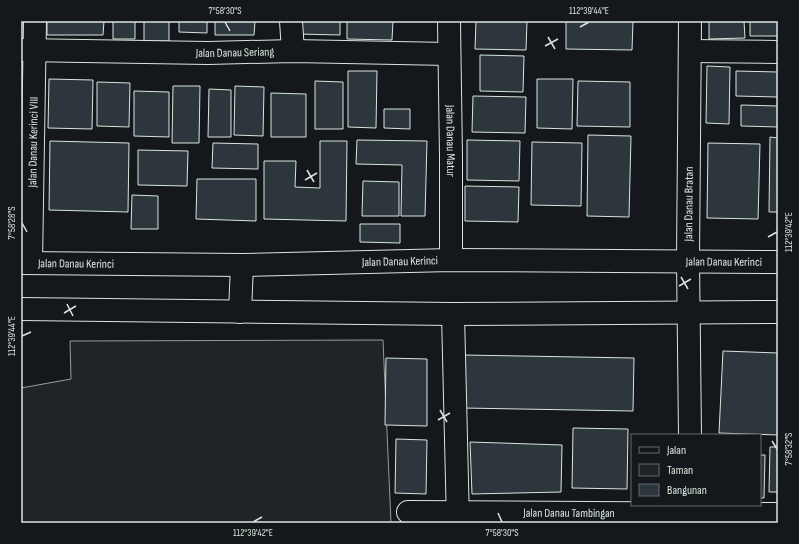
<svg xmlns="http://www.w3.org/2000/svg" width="799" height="544" font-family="'Sofia Sans Condensed',sans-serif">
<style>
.green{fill:#202428;stroke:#939e99}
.building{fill:#2c363c;stroke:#d8e6dc}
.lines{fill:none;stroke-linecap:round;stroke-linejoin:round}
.street-casing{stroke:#d8e6dc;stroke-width:24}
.secondary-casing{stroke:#d8e6dc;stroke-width:24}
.street{stroke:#14181c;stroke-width:22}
.secondary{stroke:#14181c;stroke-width:22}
.ticks{fill:none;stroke:#d8e6dc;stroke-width:1.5}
.labels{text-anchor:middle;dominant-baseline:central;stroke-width:3;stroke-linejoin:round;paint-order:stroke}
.street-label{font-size:12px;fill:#d8e6dc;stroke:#14181c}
.neatline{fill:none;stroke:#d8e6dc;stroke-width:1.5}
.ticks-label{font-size:10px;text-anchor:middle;fill:#d8e6dc}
</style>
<rect width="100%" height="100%" fill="#14181c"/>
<path class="green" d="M 383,340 L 391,523 L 21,523 L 21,388 L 71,379 L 70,341 Z"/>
<path class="building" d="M 47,21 L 104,21 L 103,35 L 47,35 Z
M 113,21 L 135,21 L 135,39 L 113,39 Z
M 144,21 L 169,21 L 169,41 L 144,41 Z
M 179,21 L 207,21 L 207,33 L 179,32 Z
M 215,21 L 255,21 L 254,35 L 215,35 Z
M 296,21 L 340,21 L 340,35 L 296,34 Z
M 347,21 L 393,21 L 392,40 L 347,39 Z
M 476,21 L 527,21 L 526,50 L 475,49 Z
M 566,21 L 633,21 L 632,50 L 566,49 Z
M 709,21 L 744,21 L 745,38 L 709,39 Z
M 750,21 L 778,21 L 778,36 L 750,36 Z
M 480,55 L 524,56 L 523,92 L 480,91 Z
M 707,66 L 730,67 L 729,124 L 706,123 Z
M 348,71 L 377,71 L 376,128 L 348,127 Z
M 736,71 L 778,72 L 778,97 L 736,96 Z
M 49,79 L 93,80 L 92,129 L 48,128 Z
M 537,79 L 573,79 L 572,129 L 537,128 Z
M 315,81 L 343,82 L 343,129 L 315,129 Z
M 578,81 L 630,82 L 630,127 L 577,126 Z
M 97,82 L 130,83 L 129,127 L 97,126 Z
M 173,86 L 200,86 L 199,143 L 172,143 Z
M 235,86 L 264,87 L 263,136 L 234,135 Z
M 209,89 L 231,90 L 231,137 L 208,137 Z
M 134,91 L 169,92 L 169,137 L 134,136 Z
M 271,93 L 306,94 L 306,137 L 271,137 Z
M 473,96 L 526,97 L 525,133 L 472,132 Z
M 741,105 L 778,106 L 778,127 L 741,126 Z
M 384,109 L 410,109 L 410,129 L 384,128 Z
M 588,135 L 631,136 L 629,217 L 587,216 Z
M 770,137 L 778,138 L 778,212 L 769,212 Z
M 357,140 L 427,141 L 425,216 L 401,216 L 402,165 L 356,164 Z
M 467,140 L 520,141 L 519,181 L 467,180 Z
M 50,141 L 129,143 L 128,212 L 49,210 Z
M 320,141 L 347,141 L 346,221 L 264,219 L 264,161 L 296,161 L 295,187 L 320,188 Z
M 532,142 L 582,143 L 581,206 L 531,205 Z
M 213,143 L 258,144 L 258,169 L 212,168 Z
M 708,143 L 760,144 L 758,219 L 707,218 Z
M 138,150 L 188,151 L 187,186 L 138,185 Z
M 197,179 L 256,179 L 256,221 L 196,219 Z
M 363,181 L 399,182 L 399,216 L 362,216 Z
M 465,186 L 519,187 L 518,222 L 465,221 Z
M 132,195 L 158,196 L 158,229 L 131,229 Z
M 360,224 L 400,224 L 400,243 L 360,242 Z
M 723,351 L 778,353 L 778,435 L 719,433 Z
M 464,355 L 634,358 L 633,411 L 463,408 Z
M 386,358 L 427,359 L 427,426 L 385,425 Z
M 573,428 L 628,429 L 627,489 L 572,488 Z
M 396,439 L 427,440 L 426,494 L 395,493 Z
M 470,442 L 562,445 L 561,492 L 472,494 Z
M 770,447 L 778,447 L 778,492 L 769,492 Z
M 760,455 L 765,455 L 764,498 L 760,498 Z"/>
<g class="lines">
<defs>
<g id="street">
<path d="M 291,21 L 293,51"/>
<path id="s1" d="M 449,21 L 451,157 L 451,260"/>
<path id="s2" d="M 21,50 L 208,53 L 293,51 L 449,54"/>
<path d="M 690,51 L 778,52"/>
<path d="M 688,261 L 690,435"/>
<path id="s3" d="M 31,263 L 35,21"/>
<path d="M 453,314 L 458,523"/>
<path id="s4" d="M 408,512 L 778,514"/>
</g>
<g id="secondary">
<path id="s5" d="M 688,261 L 690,21"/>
<path id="s6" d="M 21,263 L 242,265 L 451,260 L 778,262"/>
<path d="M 21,309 L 453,314 L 778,312"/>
<path d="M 240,312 L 242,265"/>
</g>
</defs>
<use href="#street" class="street-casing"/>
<use href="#secondary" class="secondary-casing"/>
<use href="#street" class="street"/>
<use href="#secondary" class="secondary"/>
</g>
<path class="ticks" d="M 225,22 L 230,31M 580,27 L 589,22M 548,37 L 555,49M 545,46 L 558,39M 307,170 L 314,182M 305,180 L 317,173M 22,223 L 27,232M 768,237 L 777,232M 681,277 L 688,289M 679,286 L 691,279M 67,304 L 73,316M 64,313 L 76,306M 22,336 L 31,332M 440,410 L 447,422M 438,420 L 450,413M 772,441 L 777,449M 498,513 L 502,522M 253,522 L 262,517"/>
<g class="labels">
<g class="street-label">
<text stroke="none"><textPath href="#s2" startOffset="214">Jalan Danau Seriang</textPath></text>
<text stroke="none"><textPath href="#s1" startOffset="120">Jalan Danau Matur</textPath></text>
<text stroke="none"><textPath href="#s3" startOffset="121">Jalan Danau Kerinci VIII</textPath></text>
<text stroke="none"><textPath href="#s5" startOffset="57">Jalan Danau Bratan</textPath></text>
<text stroke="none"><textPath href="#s6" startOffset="379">Jalan Danau Kerinci</textPath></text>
<text stroke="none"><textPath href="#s6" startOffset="703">Jalan Danau Kerinci</textPath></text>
<text stroke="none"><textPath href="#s6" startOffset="55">Jalan Danau Kerinci</textPath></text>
<text stroke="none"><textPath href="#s4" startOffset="161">Jalan Danau Tambingan</textPath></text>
</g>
</g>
<rect width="799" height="544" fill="none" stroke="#14181c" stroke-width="44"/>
<rect x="631" y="434" width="130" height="72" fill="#14181c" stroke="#626a69"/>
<rect x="639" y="447" width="20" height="6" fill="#14181c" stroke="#626a69"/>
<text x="667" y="454" font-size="12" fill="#d8e6dc">Jalan</text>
<rect x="639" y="464" width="20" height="12" fill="#202428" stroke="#626a69"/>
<text x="667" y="474" font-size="12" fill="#d8e6dc">Taman</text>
<rect x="639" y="484" width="20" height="12" fill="#2c363c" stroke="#626a69"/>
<text x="667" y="494" font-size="12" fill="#d8e6dc">Bangunan</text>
<rect x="22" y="22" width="755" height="500" class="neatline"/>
<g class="ticks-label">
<text x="225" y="14">7°58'30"S</text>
<text x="589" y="14">112°39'44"E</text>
<text transform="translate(11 223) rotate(-90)" y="4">7°58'28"S</text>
<text transform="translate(788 232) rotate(-90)" y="4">112°39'42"E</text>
<text transform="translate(11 336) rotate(-90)" y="4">112°39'44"E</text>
<text transform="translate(788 449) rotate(-90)" y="4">7°58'32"S</text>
<text x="253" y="536">112°39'42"E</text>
<text x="502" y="536">7°58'30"S</text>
</g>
</svg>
